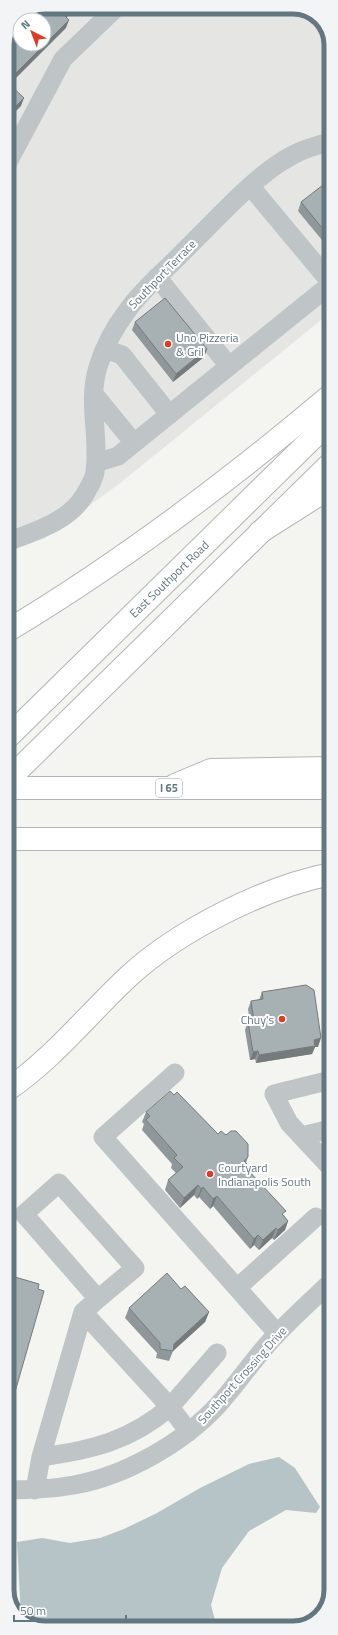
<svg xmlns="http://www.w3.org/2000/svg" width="338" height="1635" font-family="'Titillium Web',sans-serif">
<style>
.built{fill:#e5e5e4;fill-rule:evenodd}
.water{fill:#b7c4c7}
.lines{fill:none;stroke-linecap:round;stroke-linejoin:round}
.major-casing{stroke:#b2b7ba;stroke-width:24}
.highway-casing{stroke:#b2b6b8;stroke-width:24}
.minor{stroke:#bfc4c6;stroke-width:19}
.major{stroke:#fff;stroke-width:22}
.highway{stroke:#fff;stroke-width:22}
.wall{fill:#90979a}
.shaded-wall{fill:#757b7d}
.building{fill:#a7b0b3;stroke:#757b7d;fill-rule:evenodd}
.poi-dot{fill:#dd3d27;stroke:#fff;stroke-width:1.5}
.labels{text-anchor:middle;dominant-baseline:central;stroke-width:4;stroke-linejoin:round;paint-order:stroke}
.shield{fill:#fff;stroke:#92a0a7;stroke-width:1}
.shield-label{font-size:11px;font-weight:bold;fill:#647781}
.street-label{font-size:12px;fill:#647781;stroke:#fff}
.poi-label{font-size:12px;fill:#647781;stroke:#fff;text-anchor:start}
.rim{fill:none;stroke:#647781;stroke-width:5}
</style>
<rect width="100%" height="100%" fill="#f4f4f0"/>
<path class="built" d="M 45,7 L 298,7 L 320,18 L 331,40 L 331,312 L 119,484 L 45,538 L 7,552 L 7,45 L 18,18 ZM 20,20 L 44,20 L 44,44 L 20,44 Z"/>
<path class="water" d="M 279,1457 L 295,1468 L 320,1507 L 316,1513 L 286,1510 L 249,1531 L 222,1568 L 211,1605 L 217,1628 L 40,1628 L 21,1619 L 17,1542 L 42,1538 L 70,1543 L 100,1538 L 124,1529 L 157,1513 L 200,1488 L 249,1464 Z"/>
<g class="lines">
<defs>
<path id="major" d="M 7,738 L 331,420
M 7,781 L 331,463"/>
<path id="highway" d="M 260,532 L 331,487
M 7,631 C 122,562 229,481 331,395
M 175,785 L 211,770 L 331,768
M 7,788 L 331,788
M 7,839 L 331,839
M 7,1090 C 53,1059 89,1013 129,976 C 179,930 265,887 331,874"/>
</defs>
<use href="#major" class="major-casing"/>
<use href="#highway" class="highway-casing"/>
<path class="minor" d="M 7,164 L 63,59 L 117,7
M 251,187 L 331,283
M 157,277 L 229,366
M 105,349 L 122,355 L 169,414
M 94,394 L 134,443
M 96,463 L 118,456 L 331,284
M 7,542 C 33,532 68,522 84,496 C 88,489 94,480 95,472 C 100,437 87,402 98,367 C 104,347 115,327 127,311 C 143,288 166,270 185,250 C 215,221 255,175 291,156 C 303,149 317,145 331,142
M 175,1073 L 103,1137 L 277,1333
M 331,1080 L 274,1094 L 289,1123 L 331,1168
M 301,1136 L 331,1129
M 237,1288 L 316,1217
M 83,1312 L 170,1407 L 217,1353
M 41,1457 L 83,1312 L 98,1299 L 24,1214 L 59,1183 L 135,1268 L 98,1299
M 7,1490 C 30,1490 52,1489 74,1485 C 125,1476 183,1443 218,1405 C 239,1382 256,1355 278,1333 C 295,1315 313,1299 331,1282
M 35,1490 L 41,1457 C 92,1450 130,1441 170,1407 L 189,1432"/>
<use href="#major" class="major"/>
<use href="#highway" class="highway"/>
</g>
<path class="wall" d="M 331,184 L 331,251 L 298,211 L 301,202 L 326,188 Z
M 135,322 L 207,349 L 204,357 L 173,382 L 132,330 Z
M 262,992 L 318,1047 L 315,1047 L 312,1054 L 256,1063 L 255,1059 L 250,1060 L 245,1030 L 248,1022 L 250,1022 L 248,1009 L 251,1001 L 259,1000 Z
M 174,1095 L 218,1134 L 248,1157 L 246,1163 L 249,1170 L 288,1221 L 285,1230 L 274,1240 L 272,1238 L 259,1250 L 254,1245 L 250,1249 L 213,1206 L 210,1209 L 199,1197 L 197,1199 L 194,1195 L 180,1208 L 165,1190 L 168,1180 L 176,1173 L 171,1168 L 172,1164 L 142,1130 L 144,1124 L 142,1122 L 146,1112 Z
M 7,1277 L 15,1392 L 11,1402 L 7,1401 Z
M 181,1289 L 209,1312 L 205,1322 L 173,1351 L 169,1361 L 156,1358 L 157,1353 L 125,1318 L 129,1308 Z"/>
<path class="shaded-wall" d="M 72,7 L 77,7 L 61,23 L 64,15 Z
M 69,20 L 66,28 L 7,87 L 7,82 Z
M 24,98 L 21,106 L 7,120 L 7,115 Z
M 207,349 L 204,357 L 173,382 L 176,374 Z
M 321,1038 L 318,1047 L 315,1047 L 312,1054 L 256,1063 L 259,1055 L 314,1040 Z
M 258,1051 L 255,1059 L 250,1060 L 253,1052 Z
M 198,1185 L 194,1195 L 180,1208 L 184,1198 Z
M 203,1187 L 199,1197 L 197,1199 L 201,1189 Z
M 217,1196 L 213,1206 L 210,1209 L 213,1199 Z
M 288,1221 L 285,1230 L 274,1240 L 278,1230 Z
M 276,1228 L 272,1238 L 259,1250 L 263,1240 Z
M 258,1235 L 254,1245 L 250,1249 L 254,1239 Z
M 209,1312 L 205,1322 L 173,1351 L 174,1344 Z"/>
<path class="building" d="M 45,7 L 72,7 L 64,15 L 69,20 L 7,82 L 7,45 L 18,18 ZM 20,20 L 44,20 L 44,44 L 20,44 Z
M 7,82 L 24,98 L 7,115 Z
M 331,184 L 331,239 L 301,202 L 323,185 L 326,188 Z
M 165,298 L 207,349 L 176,374 L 135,322 Z
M 306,985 L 314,990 L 321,1038 L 314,1040 L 315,1046 L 259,1055 L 258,1051 L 253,1052 L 248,1022 L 254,1021 L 251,1001 L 263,999 L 262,992 Z
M 170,1091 L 174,1095 L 177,1092 L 218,1134 L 221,1131 L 226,1135 L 231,1131 L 236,1131 L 248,1144 L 248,1157 L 244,1161 L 250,1167 L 247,1169 L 286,1211 L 282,1214 L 288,1221 L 278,1230 L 276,1228 L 263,1240 L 258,1235 L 254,1239 L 217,1196 L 213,1199 L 203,1187 L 201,1189 L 198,1185 L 184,1198 L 168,1180 L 183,1167 L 174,1158 L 177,1155 L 146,1120 L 150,1116 L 146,1112 Z
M 167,1273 L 181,1289 L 185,1286 L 209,1312 L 174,1344 L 173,1351 L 160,1349 L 160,1343 L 129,1308 Z
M 8,1275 L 39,1284 L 38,1289 L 44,1291 L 15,1392 L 9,1391 L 8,1395 L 7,1278 Z"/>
<g class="poi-dot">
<circle cx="168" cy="344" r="4"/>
<circle cx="282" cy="1019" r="4"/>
<circle cx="210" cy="1174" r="4"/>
</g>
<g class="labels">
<rect class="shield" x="156" y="779" width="26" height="18" rx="3"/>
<g class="shield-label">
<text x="169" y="788">I 65</text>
</g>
<g class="street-label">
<text transform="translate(162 274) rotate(-46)">Southport Terrace</text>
<text transform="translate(169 579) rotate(-44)">East Southport Road</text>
<text transform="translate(242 1375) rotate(-48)">Southport Crossing Drive</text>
</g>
<g class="poi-label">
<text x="176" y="337">Uno Pizzeria<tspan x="176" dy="14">&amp; Gril</tspan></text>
<text x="274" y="1019" text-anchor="end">Chuy's</text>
<text x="218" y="1167">Courtyard<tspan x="218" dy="14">Indianapolis South</tspan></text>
</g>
</g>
<path d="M0 0H338V1635H0ZM45 14H293A31 31 0 0 1 324 45V1590A31 31 0 0 1 293 1621H45A31 31 0 0 1 14 1590V45A31 31 0 0 1 45 14Z" fill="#f3f4f5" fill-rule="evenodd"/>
<path class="rim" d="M45 14H293A31 31 0 0 1 324 45V1590A31 31 0 0 1 293 1621H45A31 31 0 0 1 14 1590V45A31 31 0 0 1 45 14Z"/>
<g transform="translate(32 32) rotate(318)"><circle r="19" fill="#ffffff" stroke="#c1c9cd"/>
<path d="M0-3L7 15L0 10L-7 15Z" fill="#dd3d27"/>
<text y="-6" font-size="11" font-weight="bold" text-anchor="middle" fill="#647781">N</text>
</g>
<path d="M14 1615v6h112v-6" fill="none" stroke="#647781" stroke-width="2"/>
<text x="20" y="1615" font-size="12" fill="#647781" stroke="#ffffff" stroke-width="3" paint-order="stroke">50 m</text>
</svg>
